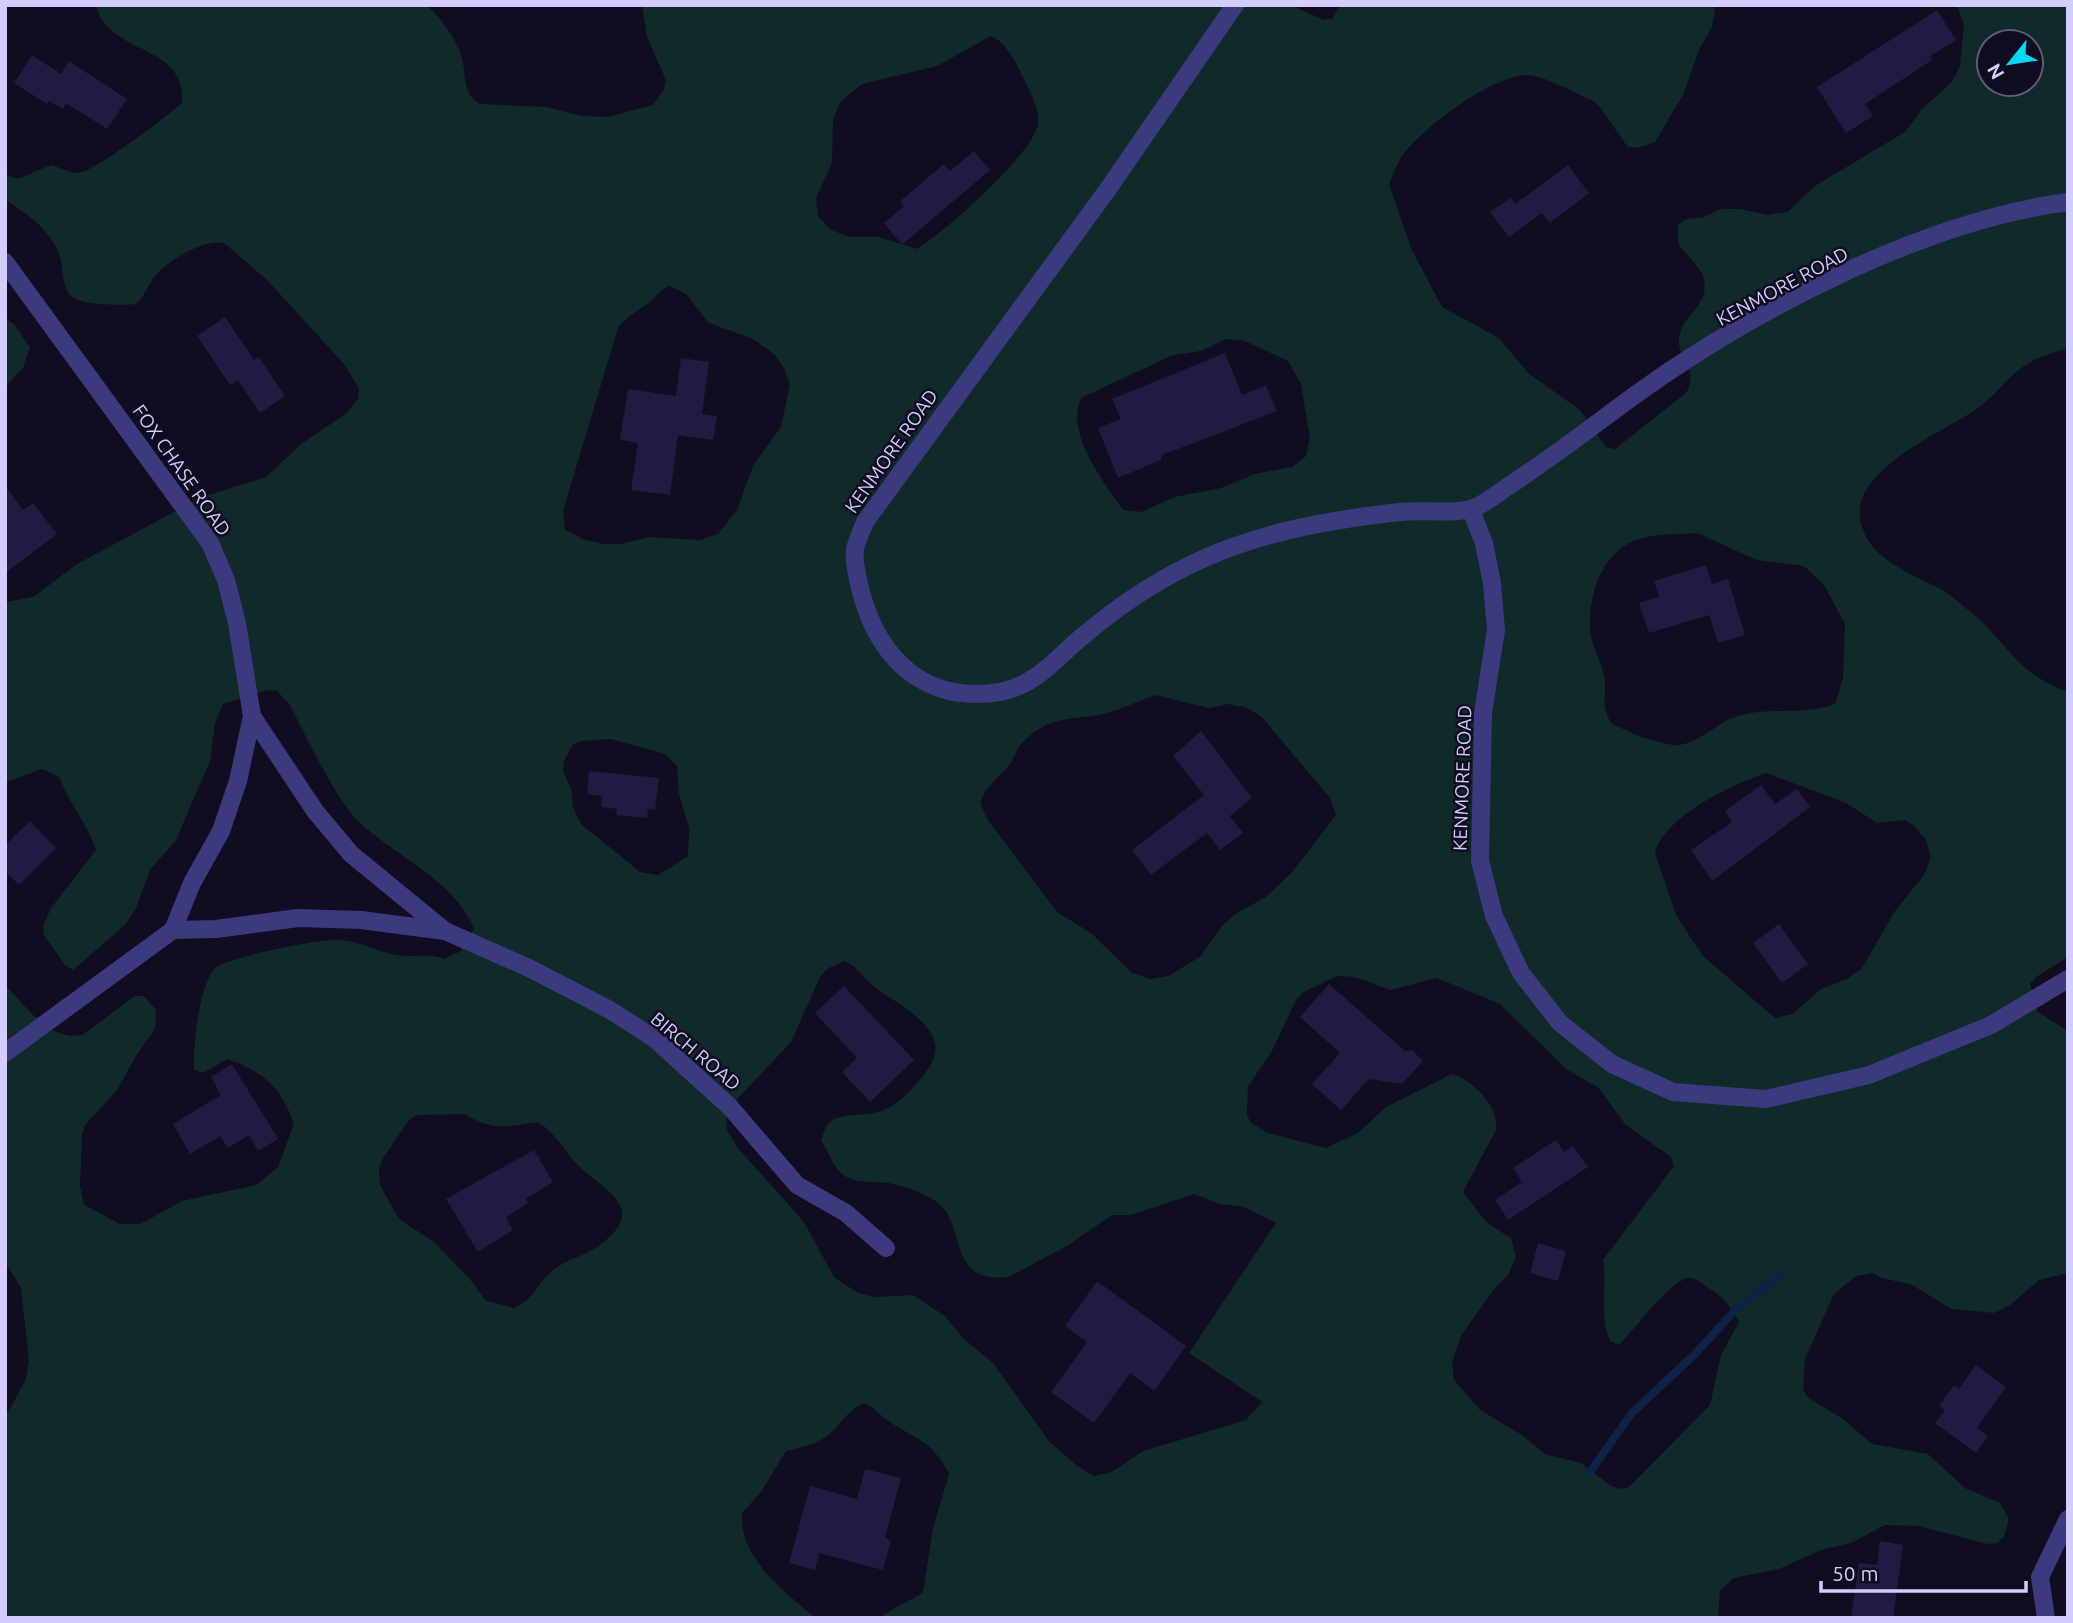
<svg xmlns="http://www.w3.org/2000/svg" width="2073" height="1623" font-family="Ubuntu,sans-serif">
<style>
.green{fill:#102929;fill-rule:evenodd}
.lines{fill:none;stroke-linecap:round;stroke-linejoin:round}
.stream{stroke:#0d2244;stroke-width:8}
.building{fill:#221a40}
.minor{stroke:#3c397e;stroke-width:18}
.labels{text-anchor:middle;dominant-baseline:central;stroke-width:5;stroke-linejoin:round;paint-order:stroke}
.street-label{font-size:19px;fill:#d3cdfe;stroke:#100d20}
</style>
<rect width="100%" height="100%" fill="#100d20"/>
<path class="green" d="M 96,5 L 427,5 C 442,20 454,35 461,55 C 467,73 461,94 480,104 L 546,107 L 583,116 L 608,117 L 653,105 L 664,89 L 666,80 L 647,37 L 642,5 L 1290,5 L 1324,20 L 1333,18 L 1340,5 L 1712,5 L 1715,9 L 1712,27 L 1699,50 L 1683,95 L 1655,142 L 1637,148 L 1627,146 L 1599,106 L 1592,100 C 1576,94 1543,75 1527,75 C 1491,76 1424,127 1403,155 C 1397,163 1393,175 1389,184 L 1411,248 L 1442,307 L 1499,338 L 1528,373 L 1580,410 L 1606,447 L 1615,449 L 1686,393 C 1699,372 1680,363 1679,343 C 1677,316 1715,305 1702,274 C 1697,264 1685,253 1678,244 L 1678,225 L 1686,219 L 1704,217 L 1721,209 L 1740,209 L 1768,215 L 1787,212 L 1815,186 L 1905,132 L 1922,109 L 1951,83 L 1960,66 L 1964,26 L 1957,5 L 2068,5 L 2068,348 C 2053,353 2037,357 2024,366 C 2008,377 1996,394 1981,406 C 1945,433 1840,471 1863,530 C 1874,560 1911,574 1937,587 C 1948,592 1958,602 1967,609 C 2008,641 2013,672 2068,692 L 2068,957 L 2036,977 L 2030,984 L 2038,1012 L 2068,1031 L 2068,1273 L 2039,1280 L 2010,1305 L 1994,1313 L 1952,1309 L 1910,1284 L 1881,1278 L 1874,1273 L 1856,1276 L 1834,1294 L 1805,1359 L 1803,1389 L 1808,1398 L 1842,1418 L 1872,1444 L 1928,1454 L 1965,1488 L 2000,1503 L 2009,1519 L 2004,1537 L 1997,1543 L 1987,1544 L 1919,1526 L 1885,1525 L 1851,1543 L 1821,1550 L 1779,1569 L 1733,1578 L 1720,1591 L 1718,1618 L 879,1618 C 894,1607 908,1603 923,1592 L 933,1528 L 949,1474 C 930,1437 916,1441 887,1420 C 879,1414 874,1407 865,1403 C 850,1408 843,1421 832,1432 C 820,1443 802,1448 786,1451 L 761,1492 L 742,1513 C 739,1559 785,1592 816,1618 L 5,1618 L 5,1418 L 26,1379 L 29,1361 L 21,1288 L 5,1262 L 5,985 C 26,1006 51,1044 84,1034 L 135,996 L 144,996 L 156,1010 L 155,1029 L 137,1054 L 117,1090 L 85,1125 L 82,1135 L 80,1186 L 84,1205 L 120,1224 L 140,1224 L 182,1201 L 256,1185 L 278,1167 L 294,1124 C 282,1088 263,1071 227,1059 L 203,1073 L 194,1069 C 193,1046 199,987 214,969 C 222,958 316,940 334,940 C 356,939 375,951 396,955 C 413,958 429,953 444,959 L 461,951 L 474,928 C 451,877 395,857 357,820 C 336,799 304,733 290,705 L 277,691 L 268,690 L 223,704 L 215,723 L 210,761 L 176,840 L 150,870 L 136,908 L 126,924 L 73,970 L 65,965 L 44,935 L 43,926 L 51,908 L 96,850 C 88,824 69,804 59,777 L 42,769 L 5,783 L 5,602 L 33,597 L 77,564 L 202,497 L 266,477 L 301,444 L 347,413 L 358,399 L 359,389 L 344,364 L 267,280 L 224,243 C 204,239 173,258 159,272 C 149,281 146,295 136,304 C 123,306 80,305 71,296 C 61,286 64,266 59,254 C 49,229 27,213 5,200 L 5,175 L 18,179 L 51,165 C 59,167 69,173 78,173 C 91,174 169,115 182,103 C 187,42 107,56 96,5 ZM 991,36 C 1006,42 1016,63 1023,77 C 1029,91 1040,108 1038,123 C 1036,152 943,233 917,249 L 879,237 L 850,237 L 831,230 L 818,216 L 816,198 L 832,163 L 833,120 L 840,102 L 862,84 L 937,66 ZM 1989,42 L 2031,42 L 2031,84 L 1989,84 ZM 669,286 L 686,294 L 709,323 L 753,339 L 775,355 L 784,368 L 790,384 L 781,427 L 753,466 L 737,510 L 718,534 L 700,540 L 650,537 L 622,544 L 604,544 L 585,540 L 565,530 L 563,511 L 618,328 C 628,315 634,314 646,305 C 655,299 658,290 669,286 ZM 1226,339 L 1245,341 L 1288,361 L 1301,384 L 1310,438 L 1306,456 L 1292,467 L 1255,474 L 1221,488 L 1175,497 L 1141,512 L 1123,510 C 1104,482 1065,434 1081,398 L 1173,355 L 1201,351 ZM 1697,533 L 1757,560 L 1804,566 L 1824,585 L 1845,624 L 1843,678 L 1835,704 C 1802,717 1765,705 1732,718 C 1714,726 1694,747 1673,745 C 1654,743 1628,732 1611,723 C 1599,700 1608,698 1604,676 C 1602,661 1591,646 1590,630 C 1588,594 1603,547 1643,538 C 1660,533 1680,535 1697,533 ZM 1155,695 L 1209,708 L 1227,704 L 1245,707 L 1261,716 L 1330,798 L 1336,815 L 1293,871 L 1266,897 L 1235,914 L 1221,927 L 1200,957 L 1168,976 L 1150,979 L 1132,973 L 1091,933 L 1057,912 L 988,820 L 980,803 C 986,786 998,779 1009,765 C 1015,758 1016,748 1023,742 C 1052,714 1070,721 1103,714 C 1121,710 1138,701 1155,695 ZM 611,739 L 665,754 L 677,766 L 679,794 L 689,828 L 688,856 L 658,875 L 640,872 L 581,824 L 573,807 L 571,788 L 563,771 L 564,761 L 573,744 L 582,741 ZM 1766,773 L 1846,803 L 1877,823 L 1905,820 L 1913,825 L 1926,840 L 1931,857 L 1924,875 L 1895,911 L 1862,968 L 1847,979 L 1821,989 L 1793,1014 L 1775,1018 L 1702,955 L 1676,915 L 1655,853 C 1665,816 1732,784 1766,773 ZM 844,961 C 857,966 862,976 872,985 C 891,1001 940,1022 935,1053 C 932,1072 899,1105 882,1111 C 867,1116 848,1113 834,1119 C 825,1123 824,1133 821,1141 C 828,1150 833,1166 841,1173 C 856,1186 876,1180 893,1184 C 906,1187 923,1193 934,1200 C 969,1220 943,1284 1008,1277 L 1067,1246 L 1112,1215 L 1131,1215 L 1194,1194 L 1220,1204 L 1244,1207 L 1276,1223 L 1189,1353 L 1262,1402 L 1246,1420 L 1143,1451 L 1112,1472 L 1094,1476 L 1077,1466 L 1049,1441 L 993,1363 L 963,1338 L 945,1316 L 913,1295 L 876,1297 L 858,1293 L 834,1277 L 804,1222 L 737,1147 L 727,1130 L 726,1111 L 791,1042 L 820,977 L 827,969 ZM 1337,976 L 1355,977 L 1390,990 L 1437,978 L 1500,1004 L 1566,1069 L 1599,1088 L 1625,1124 L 1671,1157 L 1674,1166 L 1603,1260 C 1607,1287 1599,1316 1610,1341 L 1619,1345 C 1634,1330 1670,1281 1688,1278 C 1696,1277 1701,1283 1707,1287 C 1722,1296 1731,1306 1739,1322 L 1721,1355 L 1710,1405 L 1629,1487 L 1620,1489 L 1611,1486 L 1581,1463 L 1545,1454 L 1522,1435 L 1480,1410 L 1454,1380 L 1452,1362 L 1461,1336 L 1494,1289 L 1508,1275 L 1516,1257 L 1511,1238 L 1487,1223 L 1463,1192 L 1496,1130 C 1500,1107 1473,1080 1452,1074 L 1386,1107 L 1358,1133 L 1326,1148 L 1268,1133 L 1251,1123 L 1247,1115 L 1248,1086 L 1271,1053 L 1296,1000 L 1302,993 ZM 464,1114 C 493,1131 506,1127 538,1122 C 555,1133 561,1146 574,1161 C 599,1189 652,1206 600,1245 C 586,1256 565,1259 552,1271 C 536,1285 535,1298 514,1308 L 486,1301 L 469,1278 L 434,1242 L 399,1219 L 380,1185 L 379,1168 L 383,1158 L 410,1119 L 418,1115 Z
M 5,318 L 15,325 L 30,348 L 23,368 L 5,387 Z"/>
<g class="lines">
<path class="stream" d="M 1590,1472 L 1632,1413 L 1695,1354 L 1738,1307 L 1780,1276"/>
</g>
<path class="building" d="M 1937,10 L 1956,40 L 1930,56 L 1932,60 L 1865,104 L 1873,116 L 1846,133 L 1817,87 Z
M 32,55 L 61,74 L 69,61 L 127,99 L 107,129 L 66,103 L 63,109 L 49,101 L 47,104 L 14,83 Z
M 974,151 L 990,170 L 902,245 L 884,223 L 904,206 L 900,201 L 944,164 L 950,171 Z
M 1568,165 L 1589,193 L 1550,223 L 1542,213 L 1509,237 L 1490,212 L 1511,198 L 1515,204 Z
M 225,317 L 254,360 L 259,357 L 285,396 L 260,413 L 238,380 L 230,385 L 197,336 Z
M 1225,353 L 1242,395 L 1266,385 L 1277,411 L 1162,455 L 1161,460 L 1118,478 L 1098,428 L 1121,419 L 1112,399 Z
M 681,358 L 709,362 L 702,414 L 717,416 L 713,440 L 678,435 L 670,495 L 631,490 L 638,443 L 620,440 L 628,389 L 676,396 Z
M 5,486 L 23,510 L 33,503 L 57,534 L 5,573 Z
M 1706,565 L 1712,584 L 1728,579 L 1745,635 L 1718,643 L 1709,615 L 1649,633 L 1639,603 L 1659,597 L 1654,581 Z
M 1201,731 L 1252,798 L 1230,816 L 1243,833 L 1220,850 L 1207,833 L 1151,875 L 1132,850 L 1204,795 L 1173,756 Z
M 589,771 L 659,778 L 655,810 L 648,809 L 647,818 L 616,815 L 617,809 L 601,807 L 602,796 L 587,794 Z
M 1761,785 L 1775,804 L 1797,789 L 1810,807 L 1712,881 L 1691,850 L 1732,822 L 1725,811 Z
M 30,821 L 56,848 L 19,885 L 5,871 L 5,845 Z
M 1779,924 L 1808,964 L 1782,983 L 1753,943 Z
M 1329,984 L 1405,1051 L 1412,1050 L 1423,1061 L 1402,1084 L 1369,1079 L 1341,1110 L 1312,1084 L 1340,1053 L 1300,1017 Z
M 844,986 L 914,1060 L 870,1102 L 842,1072 L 857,1058 L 815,1013 Z
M 232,1064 L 278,1139 L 258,1151 L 249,1135 L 228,1148 L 220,1136 L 190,1154 L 173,1124 L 221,1095 L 211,1077 Z
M 1556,1140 L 1564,1152 L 1573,1146 L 1588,1167 L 1508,1220 L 1495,1200 L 1522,1182 L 1513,1168 Z
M 534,1150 L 553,1182 L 526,1199 L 528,1203 L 506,1217 L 513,1230 L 478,1252 L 446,1199 Z
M 1538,1243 L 1566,1251 L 1558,1281 L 1530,1273 Z
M 1097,1281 L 1186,1346 L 1154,1391 L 1130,1373 L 1094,1423 L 1051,1392 L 1087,1342 L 1065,1326 Z
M 1976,1365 L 2006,1387 L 1977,1428 L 1988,1436 L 1976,1453 L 1935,1423 L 1945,1410 L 1939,1406 L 1954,1385 L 1959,1389 Z
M 865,1469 L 901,1478 L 885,1538 L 891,1540 L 883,1570 L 819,1553 L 815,1570 L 789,1563 L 810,1486 L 857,1499 Z
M 1880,1541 L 1903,1545 L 1893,1618 L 1851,1618 L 1859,1563 L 1877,1565 Z"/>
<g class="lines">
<path class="minor" d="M 1235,5 L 1108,189 L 865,522 C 862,530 857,540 855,549 C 853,561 858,580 861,592 C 879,660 926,704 1000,692 C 1037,685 1057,657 1084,635 C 1115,609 1151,584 1188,566 C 1253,533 1328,520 1400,512 C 1420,509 1456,515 1473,508 C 1486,504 1499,492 1510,485 C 1553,457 1594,425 1635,395 C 1753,310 1923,221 2068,202
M 5,262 L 210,543 L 226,580 L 237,623 L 252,716 L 238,781 L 221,831 L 192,883 L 173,930 L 5,1053
M 1471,510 L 1484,543 L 1492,583 L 1496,630 L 1483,713 L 1480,861 L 1494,916 L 1521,973 L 1560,1023 L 1612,1064 L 1673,1092 L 1766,1099 L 1869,1075 L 1991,1025 L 2068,979
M 252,716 L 315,811 L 351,854 L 445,931
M 173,930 L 216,929 L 298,918 L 361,920 L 445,931 L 529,968 L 610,1010 L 655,1039 L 730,1107 L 797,1185 L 846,1213 L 886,1248
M 2046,1618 L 2040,1577 L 2068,1519"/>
</g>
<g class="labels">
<g class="street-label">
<text transform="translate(1782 286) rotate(-28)">KENMORE ROAD</text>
<text transform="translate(891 451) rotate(-55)">KENMORE ROAD</text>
<text transform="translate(182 470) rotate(55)">FOX CHASE ROAD</text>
<text transform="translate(1462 778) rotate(-88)">KENMORE ROAD</text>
<text transform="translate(696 1051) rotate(40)">BIRCH ROAD</text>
</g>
</g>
<rect width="2073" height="1623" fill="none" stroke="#d3cdfe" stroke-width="14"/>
<g transform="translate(2010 63) rotate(240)"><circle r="33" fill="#100d20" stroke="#5e5a79" stroke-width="2"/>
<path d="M0-5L12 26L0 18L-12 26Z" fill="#06d8f1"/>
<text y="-10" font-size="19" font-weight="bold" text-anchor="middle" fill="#d3cdfe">N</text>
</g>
<path d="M1821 1581v10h205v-10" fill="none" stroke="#d3cdfe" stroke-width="3.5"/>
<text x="1832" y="1581" font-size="21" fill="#d3cdfe" stroke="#100d20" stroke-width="5" paint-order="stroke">50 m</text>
</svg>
